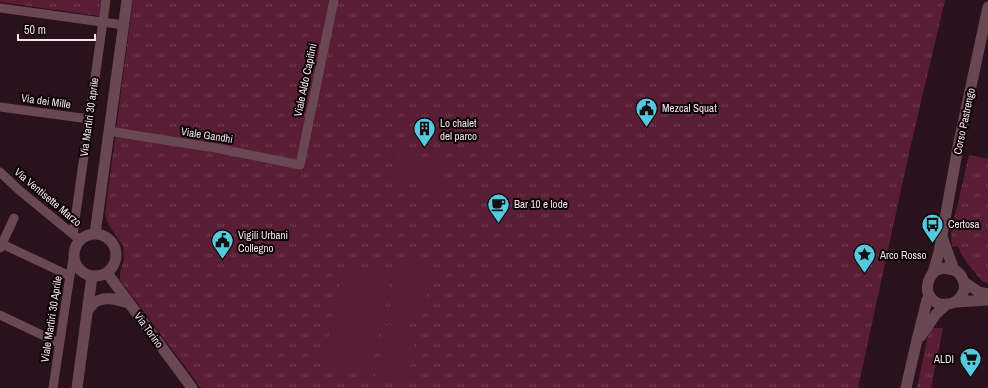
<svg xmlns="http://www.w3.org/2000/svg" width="988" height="388" font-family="'Archivo Narrow',sans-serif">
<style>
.grass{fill:url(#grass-tufts)}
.pitch{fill:#591d36}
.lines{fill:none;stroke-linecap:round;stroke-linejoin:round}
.minor{stroke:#6a4853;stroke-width:9}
.tertiary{stroke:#6a4853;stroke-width:11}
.labels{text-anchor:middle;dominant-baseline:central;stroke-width:4;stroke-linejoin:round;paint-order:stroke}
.street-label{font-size:11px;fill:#f5e4e9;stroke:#0b0306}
.poi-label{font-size:11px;fill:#f5e4e9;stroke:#0b0306;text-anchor:start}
</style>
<defs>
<pattern id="grass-tufts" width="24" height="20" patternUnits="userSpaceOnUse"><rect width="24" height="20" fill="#591d36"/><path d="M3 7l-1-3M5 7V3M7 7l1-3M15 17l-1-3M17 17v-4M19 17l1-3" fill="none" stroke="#713e53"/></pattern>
</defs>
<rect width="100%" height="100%" fill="#29121b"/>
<path class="grass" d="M 0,0 L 101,0 L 99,16 L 0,2 Z
M 133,0 L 945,0 L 909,153 L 858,388 L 201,388 L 120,280 L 120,273 L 124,259 L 123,246 L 108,224 L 105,214 Z
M 969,155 L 988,159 L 988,283 L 983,282 C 973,270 963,260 958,246 L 952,247 L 951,233 Z
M 932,328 L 943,328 L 931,388 L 917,388 L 927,339 Z"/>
<path class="pitch" d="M 399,153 L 446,162 L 440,188 L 393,178 Z
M 401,261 L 432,268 L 420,322 L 389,315 Z
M 344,266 L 391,276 L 369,376 L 322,366 Z
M 387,324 L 418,331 L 406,385 L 375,378 Z"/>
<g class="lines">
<path class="minor" d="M 0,8 L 124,25
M 0,107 L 89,119
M 109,131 L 145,137 L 216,148 L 300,165 L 334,0
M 0,172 L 19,190 L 80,240
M 73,234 L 106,0
M 0,243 L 70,276
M 0,248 L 14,218
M 0,315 L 59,343
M 53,388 L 68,288 L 74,253"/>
<path class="tertiary" d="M 95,234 L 127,0
M74 255a21 21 0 1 1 42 0a21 21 0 1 1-42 0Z
M 942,237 L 954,270
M 944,268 C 947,269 951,269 954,270 C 962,273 967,285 963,293 C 957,306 939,309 930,297 C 925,290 928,279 933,273 C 936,270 940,269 944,268 Z
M 107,273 L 192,388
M 933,273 L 939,252 L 958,147 L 988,7
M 964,282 L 979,292 L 988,294
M 956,302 L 988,300
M 88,310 C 90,308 92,304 94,303 C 104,295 118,300 129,303
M 921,336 L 936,314 L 947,304
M 77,388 L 92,276
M 906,388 L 916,344 L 927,300 L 930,296"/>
</g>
<defs>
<symbol id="civic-pin" viewBox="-11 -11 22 30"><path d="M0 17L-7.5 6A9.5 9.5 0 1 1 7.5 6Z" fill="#55cadf" stroke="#0b0306"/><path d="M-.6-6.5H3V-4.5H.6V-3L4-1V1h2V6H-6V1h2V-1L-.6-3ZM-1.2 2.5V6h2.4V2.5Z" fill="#111"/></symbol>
<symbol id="building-pin" viewBox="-11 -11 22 30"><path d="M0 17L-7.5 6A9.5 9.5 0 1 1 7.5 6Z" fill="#55cadf" stroke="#0b0306"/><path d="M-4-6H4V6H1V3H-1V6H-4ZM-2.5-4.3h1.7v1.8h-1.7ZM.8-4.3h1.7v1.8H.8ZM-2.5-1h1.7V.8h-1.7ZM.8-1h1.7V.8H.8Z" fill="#111"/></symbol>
<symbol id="cafe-pin" viewBox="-11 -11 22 30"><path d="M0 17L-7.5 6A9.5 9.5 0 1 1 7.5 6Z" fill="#55cadf" stroke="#0b0306"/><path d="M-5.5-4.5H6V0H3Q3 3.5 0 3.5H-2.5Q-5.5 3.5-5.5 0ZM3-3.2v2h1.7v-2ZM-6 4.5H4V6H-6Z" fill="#111"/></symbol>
<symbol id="bus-pin" viewBox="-11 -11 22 30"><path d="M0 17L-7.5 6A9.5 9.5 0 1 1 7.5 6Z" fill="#55cadf" stroke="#0b0306"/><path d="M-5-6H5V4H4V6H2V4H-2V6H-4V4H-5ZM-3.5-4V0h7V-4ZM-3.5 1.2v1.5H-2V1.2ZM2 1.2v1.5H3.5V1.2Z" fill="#111"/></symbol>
<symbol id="sight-pin" viewBox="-11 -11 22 30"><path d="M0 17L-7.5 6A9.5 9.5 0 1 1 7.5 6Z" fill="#55cadf" stroke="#0b0306"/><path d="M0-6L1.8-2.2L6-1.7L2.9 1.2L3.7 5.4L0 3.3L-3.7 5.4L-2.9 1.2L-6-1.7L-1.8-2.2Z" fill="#111"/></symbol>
<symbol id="supermarket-pin" viewBox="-11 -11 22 30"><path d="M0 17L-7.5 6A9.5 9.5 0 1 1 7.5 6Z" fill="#55cadf" stroke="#0b0306"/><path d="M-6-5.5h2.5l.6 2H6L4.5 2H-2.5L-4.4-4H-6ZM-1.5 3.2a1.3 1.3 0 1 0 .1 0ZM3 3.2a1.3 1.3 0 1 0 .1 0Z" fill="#111"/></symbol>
</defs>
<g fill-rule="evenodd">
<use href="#civic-pin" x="634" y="96" width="25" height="34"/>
<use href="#building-pin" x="412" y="116" width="25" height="34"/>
<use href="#cafe-pin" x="486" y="192" width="25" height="34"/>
<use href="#bus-pin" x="920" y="212" width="25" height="34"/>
<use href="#civic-pin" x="210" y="228" width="25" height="34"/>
<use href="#sight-pin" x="852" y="242" width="25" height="34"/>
<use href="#supermarket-pin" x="958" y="346" width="25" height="34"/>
</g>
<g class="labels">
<g class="street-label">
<text transform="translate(305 80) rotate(-78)">Viale Aldo Capitini</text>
<text transform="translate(46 101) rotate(8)">Via dei Mille</text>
<text transform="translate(89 117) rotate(-82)">Via Martiri 30 aprile</text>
<text transform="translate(964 121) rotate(-78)">Corso Pastrengo</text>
<text transform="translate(207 135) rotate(9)">Viale Gandhi</text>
<text transform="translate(48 197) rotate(40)">Via Ventisette Marzo</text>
<text transform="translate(51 319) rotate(-81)">Viale Martiri 30 Aprile</text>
<text transform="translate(149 330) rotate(54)">Via Torino</text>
</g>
<g class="poi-label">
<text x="662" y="108">Mezcal Squat</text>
<text x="440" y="123">Lo chalet<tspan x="440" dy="13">del parco</tspan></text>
<text x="514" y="204">Bar 10 e lode</text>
<text x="948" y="224">Certosa</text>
<text x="238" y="235">Vigili Urbani<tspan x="238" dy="13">Collegno</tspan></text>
<text x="880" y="255">Arco Rosso</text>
<text x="954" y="359" text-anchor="end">ALDI</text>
</g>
</g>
<path d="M18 34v6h77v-6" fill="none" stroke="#f5e4e9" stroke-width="2"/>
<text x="24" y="34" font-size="12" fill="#f5e4e9" stroke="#0b0306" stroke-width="3" paint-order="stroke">50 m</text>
</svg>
